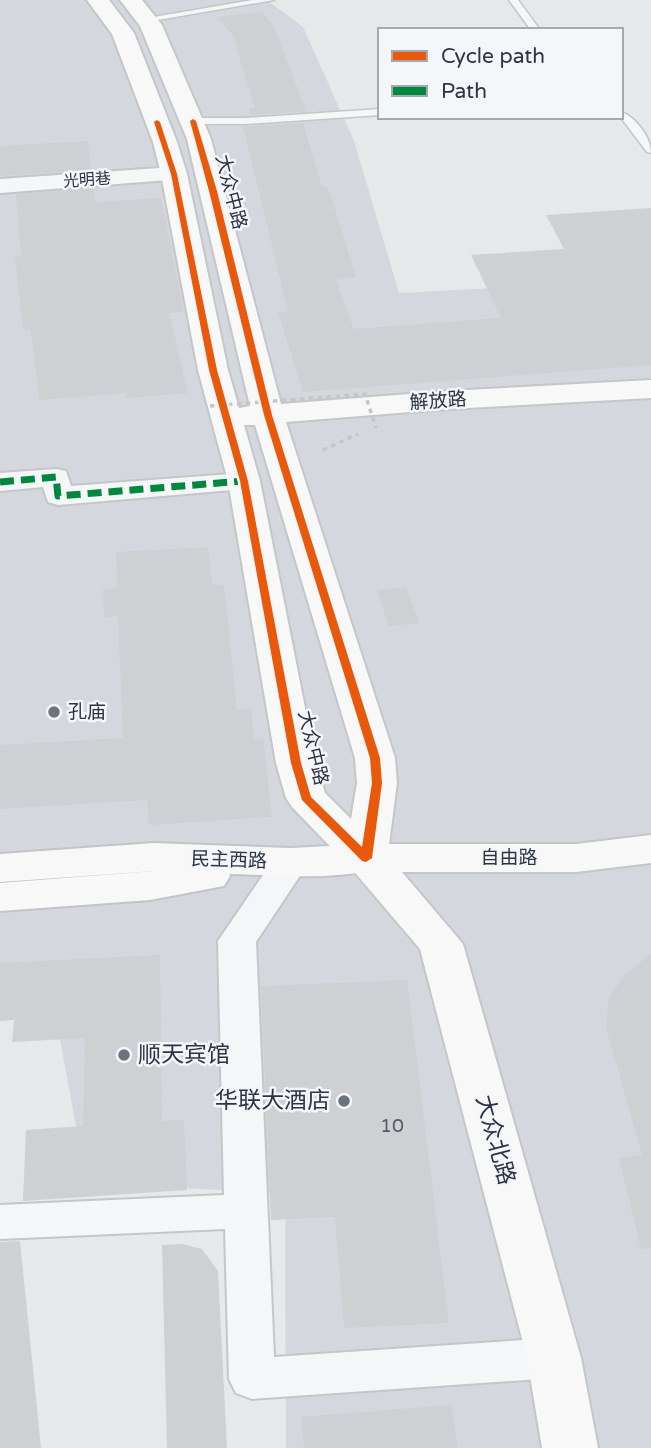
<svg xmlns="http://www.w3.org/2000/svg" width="651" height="1448" font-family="'Varela Round','Noto Sans SC',sans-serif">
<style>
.built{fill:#d4d7dd}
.building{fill:#ced0d3}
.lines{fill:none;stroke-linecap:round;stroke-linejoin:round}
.lane-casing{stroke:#c4c6c8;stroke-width:3}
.street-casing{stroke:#c4c6c8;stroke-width:4}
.secondary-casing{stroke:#c4c6c8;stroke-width:4}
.primary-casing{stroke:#c2c5c8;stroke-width:4}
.path{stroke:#c5c6ca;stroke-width:3.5;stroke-dasharray:4.5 4.5;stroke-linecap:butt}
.lane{fill:#f5f6f7;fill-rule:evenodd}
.street{fill:#f5f6f7;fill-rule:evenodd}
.secondary{fill:#f8f8f8;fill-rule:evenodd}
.primary{fill:#f8f8f8;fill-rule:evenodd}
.path-bridge{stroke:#c5c6ca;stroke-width:3.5;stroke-dasharray:4.5 4.5;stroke-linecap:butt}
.quiet{stroke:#00873e;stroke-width:7;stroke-dasharray:14 7;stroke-linecap:butt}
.cycleway-casing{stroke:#f4f6f9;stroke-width:5}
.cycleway{fill:#e8590c;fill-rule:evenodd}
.poi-dot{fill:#6c737f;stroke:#f4f6f9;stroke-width:2.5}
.labels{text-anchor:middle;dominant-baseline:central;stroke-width:5;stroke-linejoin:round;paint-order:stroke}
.far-street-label{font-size:16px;fill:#2b3445;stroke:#f4f6f9}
.street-label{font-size:19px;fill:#2b3445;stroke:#f4f6f9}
.poi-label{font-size:19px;fill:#2b3445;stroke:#f4f6f9;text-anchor:start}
.near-number-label{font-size:19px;fill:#545c69}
.near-poi-label{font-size:23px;fill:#2b3445;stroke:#f4f6f9;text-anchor:start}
.near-street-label{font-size:23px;fill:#2b3445;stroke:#f4f6f9}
</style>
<rect width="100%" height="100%" fill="#e6e8ea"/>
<path class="built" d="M 0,0 L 267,0 L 303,27 L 354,141 L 399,293 L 651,280 L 651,1448 L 286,1448 L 285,1194 L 86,1182 L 53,1000 L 0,1004 Z"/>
<path class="building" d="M 262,12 L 273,25 L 306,111 L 251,115 L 249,108 L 255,108 L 233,36 L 217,17 Z
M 303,123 L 322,187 L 328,187 L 356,277 L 336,280 L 354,329 L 501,318 L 471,255 L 564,249 L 546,215 L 651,208 L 651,365 L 303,392 L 278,312 L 288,312 L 243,127 Z
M 88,141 L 91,170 L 0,176 L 0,146 Z
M 93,188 L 95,202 L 161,198 L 184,312 L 169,313 L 188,393 L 127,398 L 126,393 L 40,400 L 30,329 L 23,330 L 15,256 L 21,255 L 16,194 Z
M 208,547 L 212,585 L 224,585 L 237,710 L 251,709 L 254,740 L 263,739 L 272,817 L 149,825 L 147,800 L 0,809 L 0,745 L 123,738 L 118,616 L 104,617 L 103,589 L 117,588 L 116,552 Z
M 406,587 L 419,623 L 389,626 L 377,590 Z
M 651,954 L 651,1248 L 641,1249 L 619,1158 L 642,1155 L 606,1027 L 609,998 L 625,974 Z
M 160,955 L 162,1121 L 184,1120 L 187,1190 L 23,1201 L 26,1130 L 83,1126 L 85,1038 L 12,1042 L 14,1020 L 0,1021 L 0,963 Z
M 407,980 L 449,1323 L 344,1328 L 335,1217 L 271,1220 L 261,986 Z
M 20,1241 L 41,1448 L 0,1448 L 0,1242 Z
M 182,1244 L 202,1249 L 218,1271 L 227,1448 L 167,1448 L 162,1245 Z
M 451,1405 L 458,1448 L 304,1448 L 301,1417 Z"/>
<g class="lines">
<defs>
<path id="lane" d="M 253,0 L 274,0 L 146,22 L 142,19 Z
M 509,0 L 518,0 L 540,30 L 531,30 Z
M 380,109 L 380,115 L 245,124 L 193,124 L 188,121 L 193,118 L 245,118 Z
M 621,112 C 636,117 651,138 651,153 L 647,152 L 622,119 L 618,117 L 621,117 Z"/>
<path id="street" d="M 174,167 L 182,169 L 185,174 L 182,179 L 0,193 L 0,179 Z
M 56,469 L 66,471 L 71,486 L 244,473 L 254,475 L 258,481 L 254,487 L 244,489 L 58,505 L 48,502 L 43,487 L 0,491 L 0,473 Z
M 291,850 L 304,853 L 309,862 L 256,942 L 274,1357 L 554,1338 L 570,1344 L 577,1358 L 570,1372 L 554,1378 L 252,1399 L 236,1393 L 229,1379 L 225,1229 L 0,1239 L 0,1205 L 224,1195 L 218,941 L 278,853 Z"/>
<path id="secondary" d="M 87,0 L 109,0 L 134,33 L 177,142 L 187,174 L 228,370 L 239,408 L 250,406 L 187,139 L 140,26 L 120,0 L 142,0 L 162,25 L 211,139 L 281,404 L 448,391 L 651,380 L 651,398 L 448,409 L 286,422 L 395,758 L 397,783 L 389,844 L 576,844 L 651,835 L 651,863 L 576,872 L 402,872 L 463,944 L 581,1358 L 598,1448 L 542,1448 L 527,1358 L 420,949 L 351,868 L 292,807 L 286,798 L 276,763 L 228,481 L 198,370 L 161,174 L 153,142 L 112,34 ZM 244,425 L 255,425 L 355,758 L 357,783 L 351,819 L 325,793 L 316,763 L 260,481 Z"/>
<path id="primary" d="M 154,843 L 291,848 L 366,844 L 381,848 L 387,858 L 381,868 C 333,881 278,875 229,874 L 230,876 L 224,886 L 150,900 L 0,911 L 0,883 L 155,871 L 0,882 L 0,854 Z"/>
</defs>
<use href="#lane" class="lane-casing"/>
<use href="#street" class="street-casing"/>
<use href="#secondary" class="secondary-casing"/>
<use href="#primary" class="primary-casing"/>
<path class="path" d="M 323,450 L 358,434"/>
<use href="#lane" class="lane"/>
<use href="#street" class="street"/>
<use href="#secondary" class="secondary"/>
<use href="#primary" class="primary"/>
<path class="path-bridge" d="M 210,406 L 365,394 L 376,428"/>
<path class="quiet" d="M 0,482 L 56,477 L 58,496 L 244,481"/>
<defs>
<path id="cycleway" d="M 193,119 L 196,121 L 217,191 L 272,415 L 380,758 L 382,783 L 372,858 L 366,862 L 362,861 L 302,800 L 291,763 L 240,481 L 209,370 L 171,174 L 154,122 L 157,120 L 160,122 L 177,174 L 217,370 L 248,481 L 301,763 L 311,797 L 362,847 L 372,783 L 370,758 L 264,415 L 209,191 L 190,121 Z"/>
</defs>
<use href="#cycleway" class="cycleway-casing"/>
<use href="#cycleway" class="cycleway"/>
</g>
<g class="poi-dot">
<circle cx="54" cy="712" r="7"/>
<circle cx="124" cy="1055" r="7"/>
<circle cx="344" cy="1101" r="7"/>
</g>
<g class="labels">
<g class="far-street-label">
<text transform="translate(87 180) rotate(-4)">光明巷</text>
</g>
<g class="street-label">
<text transform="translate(231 192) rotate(76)">大众中路</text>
<text transform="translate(438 401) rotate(-4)">解放路</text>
<text transform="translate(313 748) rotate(77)">大众中路</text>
<text x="509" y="858">自由路</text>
<text transform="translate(229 860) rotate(2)">民主西路</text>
</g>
<g class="poi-label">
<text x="68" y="712">孔庙</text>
</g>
<g class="near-number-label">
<text x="392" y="1126">10</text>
</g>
<g class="near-poi-label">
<text x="138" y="1055">顺天宾馆</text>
<text x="330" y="1101" text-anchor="end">华联大酒店</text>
</g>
<g class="near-street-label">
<text transform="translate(495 1140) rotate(75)">大众北路</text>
</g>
</g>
<rect x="378" y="28" width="245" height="91" fill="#f4f6f9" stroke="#a4a8b1" stroke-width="2"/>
<rect x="392" y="51" width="35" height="10" fill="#e8590c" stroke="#a4a8b1" stroke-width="2"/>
<text x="441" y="63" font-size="21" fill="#2b3445">Cycle path</text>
<rect x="392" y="86" width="35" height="10" fill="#00873e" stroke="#a4a8b1" stroke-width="2"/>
<text x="441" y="98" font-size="21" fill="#2b3445">Path</text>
</svg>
